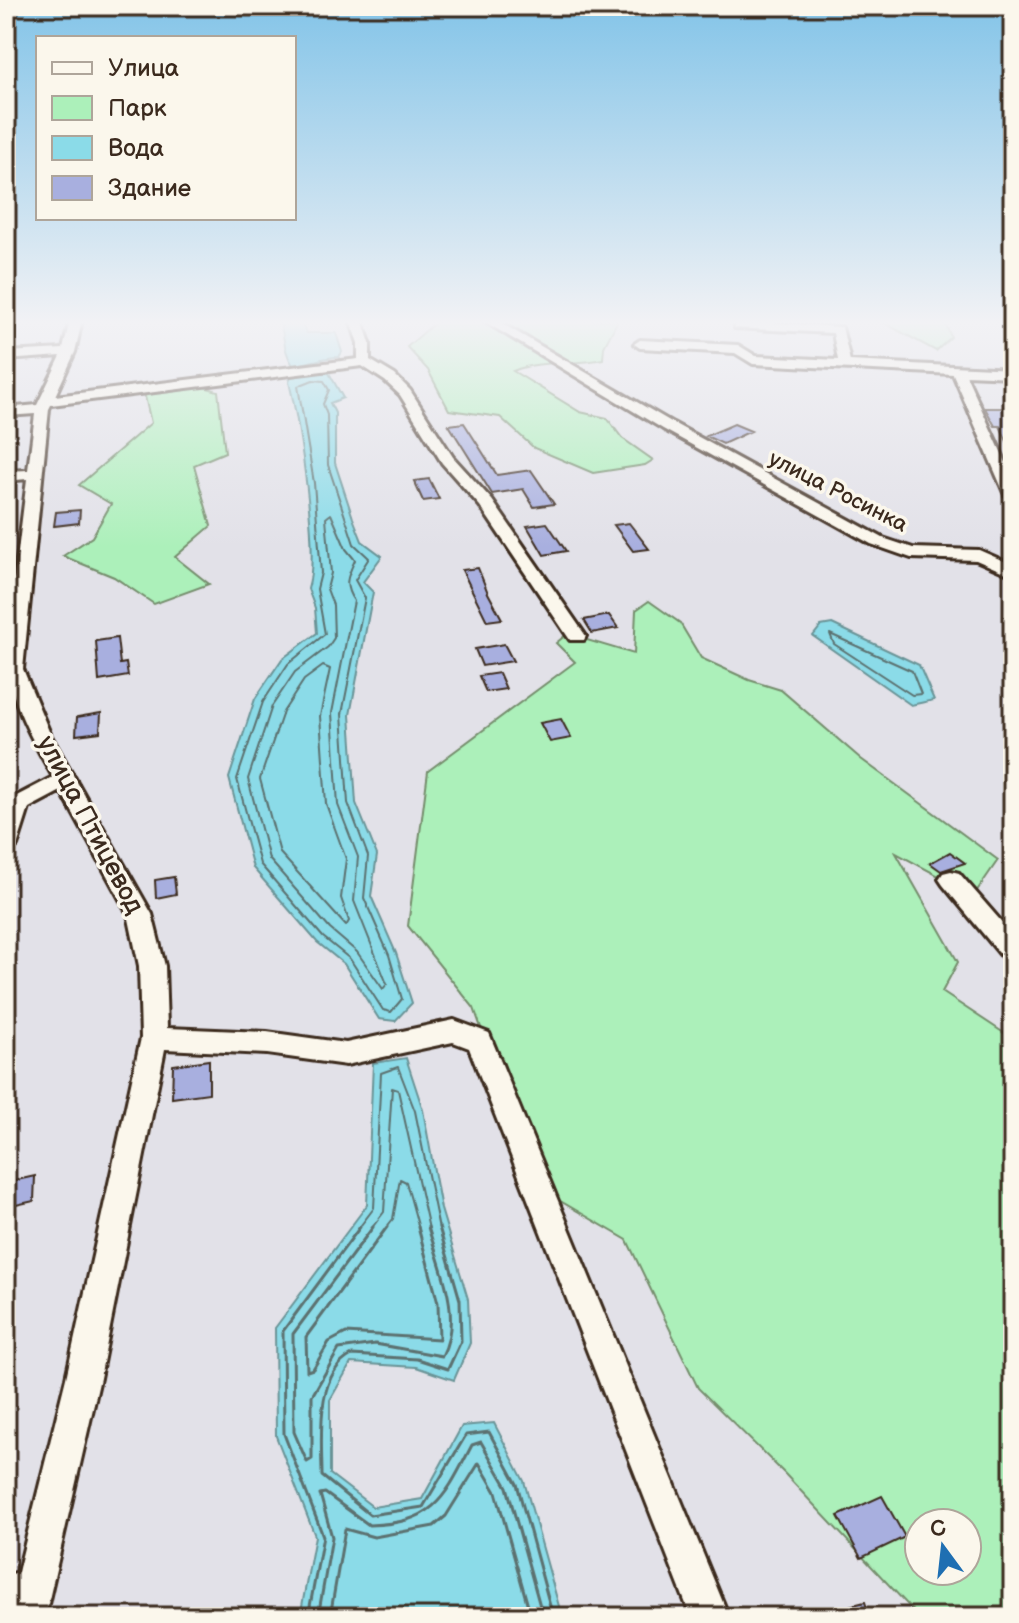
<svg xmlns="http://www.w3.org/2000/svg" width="1019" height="1623" font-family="'Balsamiq Sans',sans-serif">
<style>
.green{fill:#acf0ba;stroke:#748d6c;stroke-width:2;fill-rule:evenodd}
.water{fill:#8bdbe8;stroke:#6b9497;stroke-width:2}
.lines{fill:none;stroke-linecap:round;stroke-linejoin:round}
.shore-far1{stroke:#5b716f;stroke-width:2}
.shore{stroke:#5b716f;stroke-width:3}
.building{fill:#a8afdf;stroke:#3b2a1e;stroke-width:2}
.minor-casing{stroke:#3b2a1e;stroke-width:6}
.minor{fill:#fbf7ec;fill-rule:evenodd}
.labels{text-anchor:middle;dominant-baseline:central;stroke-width:7;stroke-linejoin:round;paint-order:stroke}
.far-street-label{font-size:22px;fill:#3b2a1e;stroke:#fbf7ec}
.street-label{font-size:26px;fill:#3b2a1e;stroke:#fbf7ec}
</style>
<rect width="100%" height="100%" fill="#e2e1e8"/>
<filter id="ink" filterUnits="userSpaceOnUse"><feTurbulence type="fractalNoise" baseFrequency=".0125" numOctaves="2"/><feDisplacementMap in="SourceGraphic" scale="16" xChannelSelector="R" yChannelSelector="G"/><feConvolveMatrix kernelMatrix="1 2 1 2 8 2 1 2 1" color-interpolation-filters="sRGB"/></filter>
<g filter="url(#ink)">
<path class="green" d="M 438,320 L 618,320 L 604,347 L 603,359 C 572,366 543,359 513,371 L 580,412 L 607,418 L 622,438 L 653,460 L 645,465 L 593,473 L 534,448 L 500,417 L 449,410 L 428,370 L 407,347 Z
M 879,320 L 944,320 L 951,337 L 936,351 Z
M 200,386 L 218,391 L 225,452 L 194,465 L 211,526 L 175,557 L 209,584 L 154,604 L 114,577 L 63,556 L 92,537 L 111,504 L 79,485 L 151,423 L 144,392 Z
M 649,601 L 680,623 L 701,658 L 749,680 L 781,690 L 861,759 L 998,860 L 974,895 L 896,853 L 958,962 L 942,992 L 1013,1039 L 1013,1617 L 919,1617 L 784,1473 L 698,1388 L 627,1240 L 538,1188 L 474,1008 L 408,926 L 428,771 L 575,662 L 556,643 L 567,634 L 634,654 L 636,610 ZM 919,1523 L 967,1523 L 967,1571 L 919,1571 Z"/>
<path class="water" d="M 279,320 L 299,320 L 307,333 L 336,333 L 342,352 L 339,357 C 321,357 310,364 293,365 C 283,352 285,335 279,320 Z
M 311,371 L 329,373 L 343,398 L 330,403 L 335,413 L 335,463 L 353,518 L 362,541 L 382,556 L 363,582 L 373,592 L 350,715 L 356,803 L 377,855 L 371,896 L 396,953 L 412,1003 L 395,1021 L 379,1019 L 344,964 L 317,942 L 253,868 L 229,778 L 255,699 L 282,659 L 317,633 L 315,608 L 308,589 C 320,552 299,424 289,382 L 291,375 Z
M 832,624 L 919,665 L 934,700 L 911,705 L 813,636 L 821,626 Z
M 406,1058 L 423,1110 L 441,1209 L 468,1299 L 470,1343 L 454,1380 L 416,1367 L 351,1363 L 330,1400 L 330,1474 L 373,1507 L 422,1499 L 462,1426 L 494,1423 L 524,1481 L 562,1617 L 300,1617 L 315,1536 L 276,1436 L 275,1328 L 367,1205 L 373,1063 Z"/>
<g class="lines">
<path class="shore-far1" d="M 313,380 L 324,381 L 329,390 L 323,404 L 327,415 L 328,465 L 354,544 L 369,558 L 355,580 L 365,598 L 342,714 L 348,803 L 368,856 L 364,898 L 389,955 L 402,999 L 391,1012 L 383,1010 L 350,959 L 323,937 L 260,864 L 237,779 L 263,702 L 288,664 L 325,634 L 317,589 L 321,573 L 314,483 L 298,386 Z
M 331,514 L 346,549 L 355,560 C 347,577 343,585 354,601 L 332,713 L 338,805 L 358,857 L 354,901 L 387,984 L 383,989 L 357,952 L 330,929 L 269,859 L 248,779 L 272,706 L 295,672 L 328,647 L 334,638 L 333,605 L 327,589 L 331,573 L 326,518 Z
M 830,634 L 912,671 L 921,694 L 912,695 L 834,644 Z
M 323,666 L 330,669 L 320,716 L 326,804 L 346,859 L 341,898 L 349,921 L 346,926 L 280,853 L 260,779 L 283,712 L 304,680 Z
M 358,1229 L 374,1208 L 381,1073 L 398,1067 L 415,1111 L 439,1229
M 371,1229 L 384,1212 L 392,1088 L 398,1090 L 429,1229
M 385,1229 L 393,1219 L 400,1179 L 406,1182 L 419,1229"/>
<path class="shore" d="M 373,1227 L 293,1334 L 294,1432 L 307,1462 L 312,1459 L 312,1396 L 339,1349 L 375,1344 L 442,1356 C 463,1316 440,1268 428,1227
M 387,1227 L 306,1337 L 307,1371 L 313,1369 L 329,1342 L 346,1333 L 439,1339 L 438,1303 L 418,1227
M 439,1227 L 460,1300 L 461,1341 L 448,1369 L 417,1359 L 352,1355 C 314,1374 322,1440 322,1476 L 370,1515 L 423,1507 L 466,1435 L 489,1432 L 517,1484 L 553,1617
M 308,1617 L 323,1536 L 284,1434 L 283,1331 L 360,1227
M 318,1617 L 332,1537 L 320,1494 L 325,1493 L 369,1525 C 435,1523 444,1499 472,1445 L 481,1442 L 507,1487 L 543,1617
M 330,1617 L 345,1529 L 374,1537 L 434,1526 L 446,1516 L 479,1463 L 496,1492 L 531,1617"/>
</g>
<path class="building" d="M 985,408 L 1006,408 L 1013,420 L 1013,454 L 1000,426 L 995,426 Z
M 464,423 L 497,475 L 531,470 L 554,504 L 534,507 L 523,489 L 492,494 L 449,425 Z
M 734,424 L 751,431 L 723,444 L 706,436 Z
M 429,479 L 439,499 L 423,501 L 414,481 Z
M 80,510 L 79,523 L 54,526 L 56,512 Z
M 547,523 L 566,551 L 544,555 L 527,526 Z
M 629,523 L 649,549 L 633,551 L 614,525 Z
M 478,568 L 488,593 L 502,619 L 487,621 L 462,570 Z
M 609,615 L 618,628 L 592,633 L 584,620 Z
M 117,638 L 120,664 L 126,663 L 128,676 L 99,681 L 96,641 Z
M 504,644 L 513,661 L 482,666 L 475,649 Z
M 499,673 L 506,689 L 486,692 L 479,676 Z
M 101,713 L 100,732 L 76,735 L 77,717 Z
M 561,719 L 571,738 L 550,742 L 540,723 Z
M 950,852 L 965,863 L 941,871 L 930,863 Z
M 174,877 L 176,894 L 156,898 L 155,880 Z
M 209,1060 L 209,1093 L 172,1098 L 173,1065 Z
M 35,1176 L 34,1201 L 7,1207 L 8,1182 Z
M 882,1496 L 905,1537 L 861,1558 L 838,1516 Z
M 865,1602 L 870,1617 L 825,1617 L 825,1612 Z"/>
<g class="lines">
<defs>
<path id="minor" d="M 70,320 L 82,320 L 75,352 L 55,396 L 358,359 L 358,343 L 350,320 L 362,320 L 370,343 L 370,360 L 395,375 L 410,390 L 453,457 L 492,500 L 586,636 L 584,640 L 570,640 L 480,506 L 442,463 L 400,395 L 385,381 L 362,366 L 51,405 L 49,409 L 23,669 L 51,736 L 152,914 L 165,966 L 167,1028 L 267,1032 L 346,1043 L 454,1020 L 489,1033 L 729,1617 L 691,1617 L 469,1048 L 453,1042 L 346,1065 L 267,1054 L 165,1049 L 100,1378 L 45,1617 L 7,1617 L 6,1576 L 18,1572 L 66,1378 L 141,1038 L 139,966 L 128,914 L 61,791 L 29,808 L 17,846 L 6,854 L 8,804 L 11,799 L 53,777 C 31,737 6,695 6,648 L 27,479 L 6,481 L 6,471 L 28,470 L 35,414 L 6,416 L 6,408 L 37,405 L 61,356 L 6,360 L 6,352 L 63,349 Z
M 482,320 L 496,320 L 673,423 L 883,538 L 913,548 L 979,550 L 1013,565 L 1013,576 L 976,560 L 911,558 L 871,544 L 663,429 Z
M 739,321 L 842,327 L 850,361 L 1013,369 L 1013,377 L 966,375 L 1013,478 L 1013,500 L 1005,495 L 953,374 L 753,364 L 735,353 L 640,348 L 634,344 L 640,340 L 738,345 L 756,356 L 838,360 L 833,333 L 735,328 L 735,322 Z
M 951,871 L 959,873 L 1013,935 L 1013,961 L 1004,959 L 943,885 L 939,879 L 943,873 Z"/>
</defs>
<use href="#minor" class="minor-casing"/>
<use href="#minor" class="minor"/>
</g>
</g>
<linearGradient id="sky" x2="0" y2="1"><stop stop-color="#83c4e8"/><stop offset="0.59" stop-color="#f2f2f5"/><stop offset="1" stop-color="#f2f2f5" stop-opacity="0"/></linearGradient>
<rect width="1019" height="547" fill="url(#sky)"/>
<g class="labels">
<g class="far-street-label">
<text transform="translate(838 492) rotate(27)">улица Росинка</text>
</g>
<g class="street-label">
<text transform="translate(90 825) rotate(62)">улица Птицевод</text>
</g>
</g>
<rect width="1019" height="1623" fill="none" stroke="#fbf7ec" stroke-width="32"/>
<rect x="16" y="16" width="987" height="1591" fill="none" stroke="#3b2a1e" stroke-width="3" filter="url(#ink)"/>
<rect x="36" y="36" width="260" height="184" fill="#fbf7ec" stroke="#aea59a" stroke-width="2"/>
<rect x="52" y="62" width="40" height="12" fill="#fbf7ec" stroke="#aea59a" stroke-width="2"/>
<text x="108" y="76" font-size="24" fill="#3b2a1e">Улица</text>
<rect x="52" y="96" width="40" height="24" fill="#acf0ba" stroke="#aea59a" stroke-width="2"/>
<text x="108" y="116" font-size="24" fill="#3b2a1e">Парк</text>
<rect x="52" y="136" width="40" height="24" fill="#8bdbe8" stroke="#aea59a" stroke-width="2"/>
<text x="108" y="156" font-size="24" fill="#3b2a1e">Вода</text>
<rect x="52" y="176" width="40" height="24" fill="#a8afdf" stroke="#aea59a" stroke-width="2"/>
<text x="108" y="196" font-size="24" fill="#3b2a1e">Здание</text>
<g transform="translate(943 1547) rotate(345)"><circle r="38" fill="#fbf7ec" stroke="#aea59a" stroke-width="2"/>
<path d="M0-6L14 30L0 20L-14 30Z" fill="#1f6fb2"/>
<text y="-12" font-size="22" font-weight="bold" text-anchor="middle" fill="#3b2a1e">С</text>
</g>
</svg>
